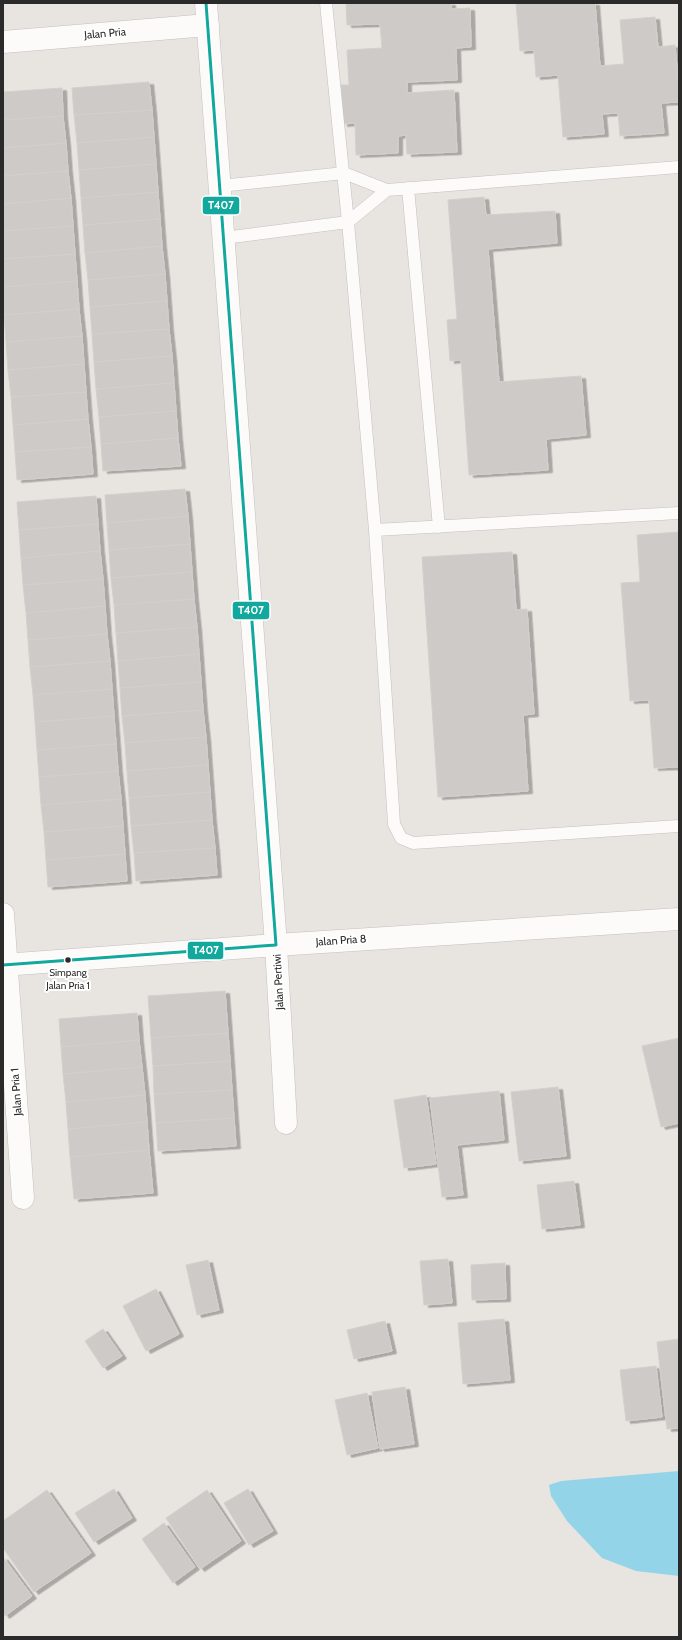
<svg xmlns="http://www.w3.org/2000/svg" width="682" height="1640" font-family="Cabin,sans-serif">
<style>
.water{fill:#94d4e9}
.building{fill:#cdcac7;stroke:#d3d0cc;filter:url(#shadow)}
.lines{fill:none;stroke-linecap:round;stroke-linejoin:round}
.lane-casing{stroke:#c2c0c1;stroke-width:13}
.street-casing{stroke:#c2c0c1;stroke-width:23}
.lane{stroke:#fcfbfa;stroke-width:12}
.street{stroke:#fcfbfa;stroke-width:22}
.bus-1-casing{stroke:#fff;stroke-width:6}
.bus-1{stroke:#12a89d;stroke-width:3}
.bus-dot{fill:#2a2a2a;stroke:#fff;stroke-width:1.5}
.labels{text-anchor:middle;dominant-baseline:central;stroke-width:4;stroke-linejoin:round;paint-order:stroke}
.bus-label{font-size:10px;fill:#2a2a2a;stroke:#fff}
.street-label{font-size:11px;fill:#2a2a2a;stroke:#fff}
.line-badge{stroke:#fff;stroke-width:1.5}
.badge-label{font-size:11px;text-anchor:middle;font-weight:bold;fill:#fff}
</style>
<defs>
<filter id="shadow"><feDropShadow dx="4.5" dy="2.5" stdDeviation="0" flood-color="#0004"/></filter>
</defs>
<rect width="100%" height="100%" fill="#e8e4e0"/>
<path class="water" d="M 679,1471 L 679,1576 L 636,1571 L 602,1558 L 567,1521 L 551,1496 L 549,1485 L 561,1481 Z"/>
<path class="building" d="M 346,3 L 451,3 L 451,9 L 470,8 L 471,47 L 456,48 L 457,80 L 407,82 L 407,93 L 454,90 L 457,152 L 407,154 L 406,135 L 398,136 L 398,153 L 356,155 L 355,123 L 343,124 L 341,85 L 349,85 L 347,50 L 382,48 L 380,24 L 347,25 Z
M 516,3 L 595,3 L 600,66 L 624,64 L 620,20 L 655,17 L 658,47 L 675,45 L 679,91 L 679,102 L 661,103 L 664,133 L 620,136 L 618,113 L 602,114 L 604,134 L 563,137 L 558,75 L 536,77 L 534,50 L 520,51 Z
M 149,82 L 152,110 L 74,115 L 72,88 Z
M 62,88 L 63,116 L 3,120 L 3,92 Z
M 152,110 L 154,137 L 77,143 L 74,115 Z
M 63,116 L 66,143 L 3,148 L 3,120 Z
M 154,137 L 156,164 L 79,170 L 77,143 Z
M 66,143 L 68,171 L 3,176 L 3,148 Z
M 156,164 L 158,192 L 81,198 L 79,170 Z
M 68,171 L 71,198 L 3,204 L 3,176 Z
M 158,192 L 160,219 L 83,225 L 81,198 Z
M 484,197 L 486,215 L 555,211 L 557,243 L 488,249 L 499,382 L 581,376 L 586,435 L 546,439 L 548,470 L 469,475 L 461,360 L 450,361 L 447,320 L 457,319 L 448,200 Z
M 71,198 L 73,226 L 3,231 L 3,204 Z
M 160,219 L 162,246 L 85,253 L 83,225 Z
M 73,226 L 75,254 L 3,259 L 3,231 Z
M 162,246 L 165,274 L 88,280 L 85,253 Z
M 75,254 L 77,281 L 3,287 L 3,259 Z
M 165,274 L 167,301 L 90,307 L 88,280 Z
M 77,281 L 79,309 L 4,315 L 3,287 Z
M 167,301 L 169,329 L 92,334 L 90,307 Z
M 79,309 L 82,336 L 6,342 L 4,315 Z
M 169,329 L 172,356 L 94,362 L 92,334 Z
M 82,336 L 84,364 L 8,370 L 6,342 Z
M 172,356 L 174,383 L 96,389 L 94,362 Z
M 84,364 L 86,392 L 11,397 L 8,370 Z
M 174,383 L 176,411 L 99,417 L 96,389 Z
M 86,392 L 88,419 L 13,425 L 11,397 Z
M 176,411 L 178,438 L 101,444 L 99,417 Z
M 88,419 L 91,447 L 15,452 L 13,425 Z
M 178,438 L 181,466 L 103,471 L 101,444 Z
M 91,447 L 93,474 L 17,480 L 15,452 Z
M 185,489 L 188,516 L 107,523 L 105,495 Z
M 96,496 L 98,524 L 19,530 L 17,502 Z
M 188,516 L 190,544 L 109,550 L 107,523 Z
M 98,524 L 100,551 L 21,558 L 19,530 Z
M 679,532 L 679,767 L 654,768 L 649,700 L 630,701 L 621,583 L 640,582 L 637,535 Z
M 190,544 L 192,572 L 111,578 L 109,550 Z
M 100,551 L 103,579 L 23,585 L 21,558 Z
M 512,552 L 516,610 L 527,609 L 534,714 L 523,715 L 528,791 L 438,797 L 422,557 Z
M 192,572 L 194,599 L 114,605 L 111,578 Z
M 103,579 L 105,606 L 26,613 L 23,585 Z
M 194,599 L 197,627 L 116,633 L 114,605 Z
M 105,606 L 107,634 L 28,640 L 26,613 Z
M 197,627 L 199,654 L 118,661 L 116,633 Z
M 107,634 L 110,661 L 30,667 L 28,640 Z
M 199,654 L 201,682 L 120,688 L 118,661 Z
M 110,661 L 112,689 L 33,695 L 30,667 Z
M 201,682 L 203,710 L 122,716 L 120,688 Z
M 112,689 L 114,716 L 35,722 L 33,695 Z
M 203,710 L 206,737 L 125,743 L 122,716 Z
M 114,716 L 116,744 L 37,750 L 35,722 Z
M 206,737 L 208,765 L 127,771 L 125,743 Z
M 116,744 L 118,771 L 39,777 L 37,750 Z
M 208,765 L 210,792 L 129,798 L 127,771 Z
M 118,771 L 121,799 L 41,805 L 39,777 Z
M 210,792 L 212,820 L 131,826 L 129,798 Z
M 121,799 L 123,826 L 44,832 L 41,805 Z
M 212,820 L 215,848 L 134,853 L 131,826 Z
M 123,826 L 125,854 L 46,860 L 44,832 Z
M 215,848 L 217,875 L 136,881 L 134,853 Z
M 125,854 L 127,881 L 48,887 L 46,860 Z
M 225,991 L 228,1033 L 151,1038 L 148,996 Z
M 137,1013 L 139,1040 L 61,1047 L 59,1019 Z
M 228,1033 L 230,1061 L 153,1066 L 151,1038 Z
M 679,1038 L 679,1123 L 661,1127 L 642,1046 Z
M 139,1040 L 142,1067 L 63,1074 L 61,1047 Z
M 230,1061 L 232,1090 L 154,1094 L 153,1066 Z
M 142,1067 L 145,1095 L 66,1102 L 63,1074 Z
M 558,1087 L 566,1156 L 519,1161 L 511,1092 Z
M 232,1090 L 234,1118 L 156,1123 L 154,1094 Z
M 499,1091 L 504,1140 L 457,1145 L 463,1195 L 442,1197 L 430,1098 Z
M 145,1095 L 147,1122 L 68,1129 L 66,1102 Z
M 426,1095 L 436,1164 L 404,1168 L 394,1100 Z
M 234,1118 L 236,1146 L 158,1151 L 156,1123 Z
M 147,1122 L 149,1150 L 70,1157 L 68,1129 Z
M 149,1150 L 153,1193 L 74,1199 L 70,1157 Z
M 574,1181 L 580,1225 L 542,1229 L 537,1185 Z
M 448,1259 L 452,1303 L 424,1305 L 420,1261 Z
M 208,1260 L 219,1310 L 197,1315 L 186,1265 Z
M 505,1263 L 506,1299 L 472,1300 L 471,1265 Z
M 156,1289 L 179,1334 L 146,1351 L 123,1306 Z
M 504,1319 L 510,1380 L 463,1384 L 458,1323 Z
M 385,1321 L 392,1351 L 354,1359 L 347,1330 Z
M 103,1329 L 122,1356 L 103,1368 L 85,1341 Z
M 679,1339 L 679,1428 L 667,1429 L 657,1342 Z
M 656,1366 L 662,1417 L 626,1421 L 620,1370 Z
M 405,1387 L 414,1444 L 380,1449 L 372,1392 Z
M 367,1393 L 378,1448 L 347,1455 L 335,1400 Z
M 114,1489 L 132,1518 L 94,1542 L 75,1513 Z
M 248,1489 L 273,1531 L 249,1545 L 224,1503 Z
M 47,1490 L 91,1553 L 34,1592 L 3,1548 L 3,1521 Z
M 207,1490 L 241,1541 L 200,1569 L 166,1518 Z
M 164,1523 L 195,1567 L 173,1583 L 142,1539 Z
M 3,1557 L 32,1596 L 5,1616 L 3,1613 Z"/>
<g class="lines">
<defs>
<path id="lane" d="M 326,3 L 348,222 L 375,530 L 394,824 L 401,838 L 413,843 L 679,826
M 220,186 L 344,173 L 387,190 L 679,167
M 408,188 L 439,527
M 224,238 L 348,222 L 387,190
M 375,530 L 679,513"/>
<path id="street" d="M 206,3 L 276,945 L 286,1123
M 3,42 L 208,25
M 3,914 L 23,1198
M 3,965 L 276,945 L 679,919"/>
</defs>
<use href="#lane" class="lane-casing"/>
<use href="#street" class="street-casing"/>
<use href="#lane" class="lane"/>
<use href="#street" class="street"/>
<defs>
<path id="bus-1" d="M 3,965 L 276,945 L 206,3"/>
</defs>
<use href="#bus-1" class="bus-1-casing"/>
<use href="#bus-1" class="bus-1"/>
</g>
<circle class="bus-dot" cx="68" cy="960" r="3.5"/>
<g class="labels">
<g class="bus-label">
<text x="68" y="972">Simpang<tspan x="68" dy="13">Jalan Pria 1</tspan></text>
</g>
<g class="street-label">
<text transform="translate(105 33) rotate(-5)">Jalan Pria</text>
<text transform="translate(341 940) rotate(-4)">Jalan Pria 8</text>
<text transform="translate(278 982) rotate(-93)">Jalan Pertiwi</text>
<text transform="translate(16 1092) rotate(-94)">Jalan Pria 1</text>
</g>
</g>
<g class="line-badge">
<rect x="202" y="196" width="38" height="19" rx="4" fill="#12a89d"/>
<rect x="232" y="601" width="38" height="19" rx="4" fill="#12a89d"/>
<rect x="187" y="941" width="37" height="19" rx="4" fill="#12a89d"/>
</g>
<g class="badge-label">
<text x="221" y="209">T407</text>
<text x="251" y="614">T407</text>
<text x="206" y="954">T407</text>
</g>
<rect width="682" height="1640" fill="none" stroke="#2a2a2a" stroke-width="8"/>
</svg>
